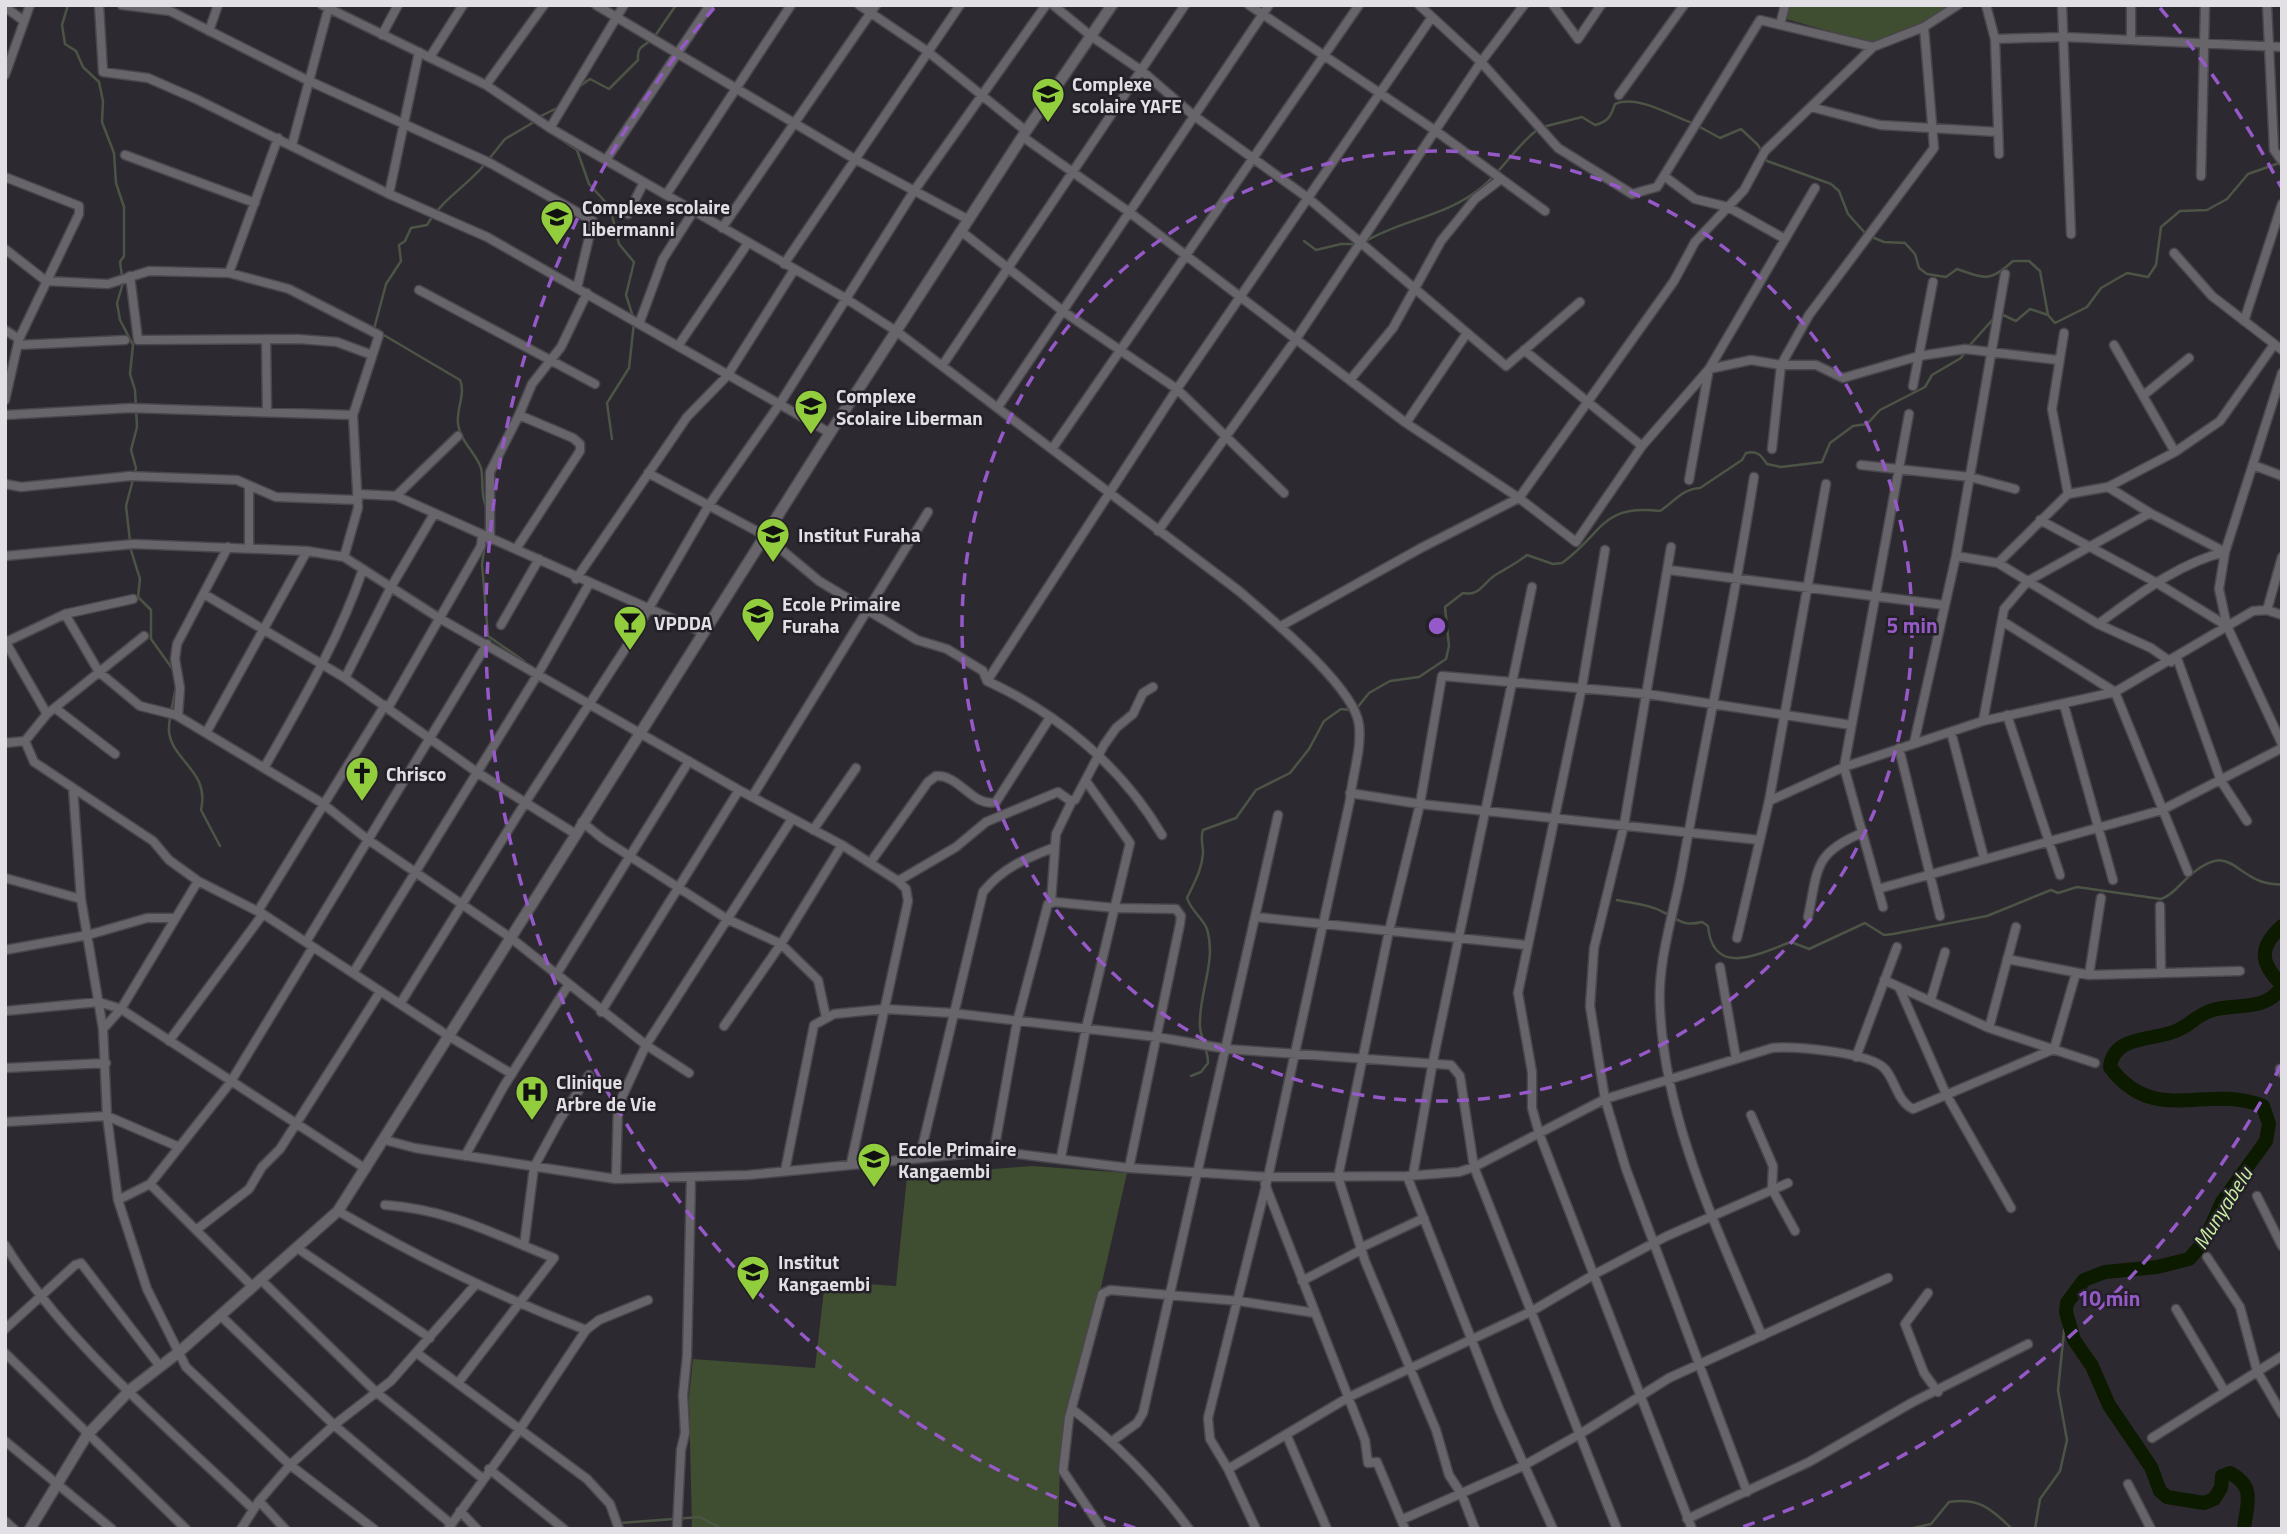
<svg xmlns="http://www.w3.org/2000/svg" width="2287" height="1534" font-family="'Titillium Web',sans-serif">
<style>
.green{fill:#3f4d31}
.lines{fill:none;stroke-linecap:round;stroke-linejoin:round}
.stream{stroke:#4c5545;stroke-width:2.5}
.river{stroke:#0c1a00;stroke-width:14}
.minor-casing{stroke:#4a464e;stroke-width:11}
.tertiary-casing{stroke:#4a464e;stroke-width:13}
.minor{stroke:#676569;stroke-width:8}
.tertiary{stroke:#676569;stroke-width:10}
.ring{fill:none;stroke:#9559c8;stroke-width:3.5;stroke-dasharray:12 9}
.labels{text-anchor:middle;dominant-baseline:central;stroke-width:5;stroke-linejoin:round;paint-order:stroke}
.poi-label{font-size:19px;font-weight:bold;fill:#e2e0e5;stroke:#232027;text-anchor:start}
.water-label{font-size:21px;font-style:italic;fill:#c9eea2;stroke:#232027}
.centre{fill:#9559c8;stroke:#232027;stroke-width:3.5}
.ring-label{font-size:21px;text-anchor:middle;font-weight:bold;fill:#9559c8;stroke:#232027;stroke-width:5;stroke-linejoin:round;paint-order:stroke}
</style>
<rect width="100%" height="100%" fill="#2d2931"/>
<path class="green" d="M 1789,5 L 1947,5 L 1940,15 L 1871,43 L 1786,19 Z
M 1032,1166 L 1127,1173 L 1060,1467 L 1058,1529 L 692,1529 L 689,1397 L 693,1359 L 815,1368 L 825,1281 L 896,1286 L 907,1176 Z"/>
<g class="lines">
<path class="stream" d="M 68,5 L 62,25 L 65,44 L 76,51 L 83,67 L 99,82 L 103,101 L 102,122 L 114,153 L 116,183 L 124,207 L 124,256 L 120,262 L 122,276
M 655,36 L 676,5
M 580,86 L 590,79 L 609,89 L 638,60 C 637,47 642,47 650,41
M 541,116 L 559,107
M 1698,126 L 1720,138 L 1741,129 L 1758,145 L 1767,161 L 1831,184 L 1839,191 L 1848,214 L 1866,234
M 1543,127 L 1582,117 L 1595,125 C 1608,122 1611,116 1615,104 C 1636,94 1672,116 1692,123
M 551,133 L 577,150 L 589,184 L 610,207 L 619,244 L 634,262 L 626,295 L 633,317
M 489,159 L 505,139 L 534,122
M 1872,237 L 1884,242 L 1905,243 L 1915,254 L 1919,268 L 1927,274 L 1946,277 L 1957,269 C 1986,279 1990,282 2013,261 L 2029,261 L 2040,271 L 2048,315
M 1304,241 L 1316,250 L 1341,244 L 1356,244
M 1366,241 C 1403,219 1445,217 1481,188 C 1502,171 1516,146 1537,130
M 123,283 L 117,303 L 120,320 L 133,345 L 130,374 L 135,390 L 137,427 L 131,450 L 136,468 L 126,506 L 130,541
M 2001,314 L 2016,321 L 2030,309 L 2048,315 L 2055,323 L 2087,307 L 2101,288 L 2127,273 L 2148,277 L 2156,265 L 2161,227 L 2180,211 L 2207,210 L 2227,199 L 2248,174 L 2282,162
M 374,329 L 386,284 L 401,261 L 399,245 L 405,241 L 411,228 L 427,225 C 441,200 467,186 485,164
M 382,334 L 460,380 C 466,394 456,409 458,424 C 460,441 476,453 481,468 C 484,482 480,493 486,506
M 1969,346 L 1995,317
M 612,439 L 607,403 L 629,368 L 634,323
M 485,544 L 482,564 L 488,636 L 524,661
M 130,547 L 140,579 L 138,597 L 151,610 L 151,639 L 174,671
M 176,687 C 174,700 168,719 169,732 C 173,762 210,771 201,810 L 220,846
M 1357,708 L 1369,693 L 1390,681 L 1419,677 L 1446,659 L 1449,646 L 1445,607 L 1463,593 C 1480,597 1484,581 1497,574 C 1507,568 1517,563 1527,555 L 1553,564 L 1562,563 C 1604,533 1600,504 1660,511 C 1674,502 1682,489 1700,488 L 1742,460 L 1746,453 C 1757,450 1761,455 1767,464 L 1781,467 L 1822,462 L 1830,443 L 1853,426 L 1867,424 L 1880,410 L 1925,387 L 1932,375 L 1961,358 L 1966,351
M 1617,900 C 1630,903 1648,904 1661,911 C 1678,919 1682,927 1702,922 L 1708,926 C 1713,979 1760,953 1791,942 L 1809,949 L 1865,923 L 1884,935 L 1893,934 L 1987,916 L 2051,890 L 2058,893 L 2077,887 L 2161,899 C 2174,895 2183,880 2194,872 C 2228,846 2232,870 2260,881 C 2267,884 2275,884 2282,885
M 1191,1076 L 1201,1072 L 1208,1063 C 1208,1049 1201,1039 1200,1027 C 1198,994 1217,962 1207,929 C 1203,918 1191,911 1187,898 C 1194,883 1202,870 1203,853 C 1203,845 1200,838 1203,830 L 1236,818 L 1256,790 L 1290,773 L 1309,749 L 1324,721 L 1341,709 L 1350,710
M 620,1523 L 700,1517 L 722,1529
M 1909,1529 L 1931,1524 L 1949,1502 C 1978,1497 1992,1509 2012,1529
M 2035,1529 L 2040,1499 L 2060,1471 L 2067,1440 L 2058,1390 L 2066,1312"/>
<path class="river" d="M 2282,926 C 2258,948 2260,963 2282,985
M 2244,1529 C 2247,1503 2256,1487 2230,1473 L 2222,1476 L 2221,1488 L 2214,1499 L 2204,1503 L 2167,1497 L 2160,1491 L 2151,1467 L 2109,1405 L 2092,1366 L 2074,1340 L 2066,1312 L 2067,1303 L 2084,1280 L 2105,1272 L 2157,1267 L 2189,1259 L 2204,1242 L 2222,1202 L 2266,1141 L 2269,1124 L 2263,1106 C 2208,1083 2154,1127 2110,1067 C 2114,1033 2157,1042 2180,1029 C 2192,1023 2200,1013 2213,1010 C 2238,1003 2265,1012 2282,987"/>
<defs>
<path id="minor" d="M 99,5 L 103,72 L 148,78 L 196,99 L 389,194 L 487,237 L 830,433
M 122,5 L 170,11 L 307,80 L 490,163 L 593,221 L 577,288
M 322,5 L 486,85 L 550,128 L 845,298 L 896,331 L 1239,591 C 1269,617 1355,687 1359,725 C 1362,749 1352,776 1350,800 L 1268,1177 L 1208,1418 L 1210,1439 L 1228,1469 L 1256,1529
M 596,5 L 853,158 L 969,220
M 859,5 L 927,51 L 1026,131
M 1053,5 L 1091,36 L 1142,71 L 1193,115 L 1308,198 L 1506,366 L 1580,302
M 1249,5 L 1436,131 L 1545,211
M 1419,5 L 1481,62 L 1558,148 L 1632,194 L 1657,187 L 1760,20 L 1873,47 L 1924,27 L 1958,5
M 1553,5 L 1578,39 L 1601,5
M 1986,5 L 1995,39 L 1999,154
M 2062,5 L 2071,234
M 2267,5 L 2274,150 L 2282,161
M 5,7 L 24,21
M 1780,25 L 1785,5
M 209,31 L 218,5
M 382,35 L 398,5
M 1995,39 L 2064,37 L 2282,47
M 2131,40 L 2131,5
M 430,57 L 463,5
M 5,75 L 30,5
M 486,85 L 544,5
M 1619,95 L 1684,5
M 1811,107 L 1880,125 L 1998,132
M 550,128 L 624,5
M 1023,137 L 1129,212 L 1406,423 L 1519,498 L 1576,542 L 1642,446 L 1709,369 L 1815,188
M 292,145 L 329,6
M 125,155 L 255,203
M 606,160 L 710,5
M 1664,176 L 1695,199 L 1728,207 L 1785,239
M 2201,176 L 2205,5
M 5,177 L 79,206 L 79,214 L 19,339 L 5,400
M 389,194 L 419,52
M 666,195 L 791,5
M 628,214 L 644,182
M 722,228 L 876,5
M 962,232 L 1064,312 L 1177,389 L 1284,493
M 5,249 L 46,281 L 108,284 L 149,271 L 229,273 L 289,289 L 379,335 L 353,415 L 358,508 L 344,557
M 2174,253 L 2212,296 L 2282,350
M 784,264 L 960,5
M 229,273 L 278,138
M 130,276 L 138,340 L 298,339 L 337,342 L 372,355
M 419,290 L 595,384
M 2244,321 L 2282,204
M 639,324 L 663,259 L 693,212
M 5,330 L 19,339
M 2064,333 L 2052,409 L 2068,494
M 266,339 L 267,412
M 18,345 L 125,340
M 2114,345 L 2175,452
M 678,346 L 748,243
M 1524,350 L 1642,446
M 942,366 L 1185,5
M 2282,373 L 2225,552 L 2219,589 L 2227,626 L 2282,744
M 1350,380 L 1393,328 L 1441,241 L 1475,199 L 1501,179
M 1913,386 L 1933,282
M 2144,395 L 2189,358
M 998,407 L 1269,5
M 5,415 L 130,408 L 353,415
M 1406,423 L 1467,333
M 1052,449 L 1359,5
M 1772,449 L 1781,365 L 1809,315 L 1934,148 L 1924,27
M 1861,465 L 1970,477 L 2015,489
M 2253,465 L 2282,476
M 648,473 L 764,535 L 819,581 L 917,640 L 947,649 L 983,671 L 987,681 C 1059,714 1122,767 1162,835
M 128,476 L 237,480 L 276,497 L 358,500
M 1754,477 C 1734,606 1706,734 1683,863 C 1675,911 1657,959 1660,1008 C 1665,1123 1719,1232 1762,1336
M 1689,480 L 1709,369 L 1751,360 L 1781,365 L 1816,365 L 1843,378 L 1919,356 L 1965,349 L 2058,360
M 5,484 L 21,487 L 131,476
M 249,486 L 249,548
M 2108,487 L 2150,513 L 2225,552
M 358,494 L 396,496 L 704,633
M 396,496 L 458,436
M 2040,520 L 2157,583 L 2227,626
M 1158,531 L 1296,339 L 1481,62 L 1524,5
M 490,540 L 490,472 L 519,415
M 1671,547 L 1624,825 L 1594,948 L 1590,1006 L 1605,1099 L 1626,1169 L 1747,1492
M 516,549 L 580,451 L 580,444 L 573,438 L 519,415 L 532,384 L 561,347 L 587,293
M 1605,550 L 1582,687 L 1518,993 L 1532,1072 L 1532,1108 L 1539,1133 L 1692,1529
M 5,556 L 134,544 L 307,551 L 344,557 L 439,618 L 739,790 L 842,845 L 898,881 L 906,889 L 908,901 L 851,1163
M 1956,556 L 1998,563 L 2098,624 L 2151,648 L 2171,662
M 1998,563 L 2068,494 L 2108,487 L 2175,452 L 2220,421 L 2273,346
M 1669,570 L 1944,605
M 576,579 L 687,417 L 727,376 L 794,270
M 204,594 L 345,678 L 478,773 L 574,833
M 2267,610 L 2282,557
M 65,614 L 99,672 L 140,706 L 176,715 L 322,803 L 367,839 L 511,938 L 646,1045 L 689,1073
M 2002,621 L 2115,692 L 2188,872
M 2098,624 C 2137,596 2178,563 2225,552
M 501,625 L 539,559
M 1281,626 L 1421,548 L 1519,498 L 1674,281 L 1695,242 L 1744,190 L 1765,151 L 1873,47
M 5,641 L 47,714 L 25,741 L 5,743
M 6,642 L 65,614 L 133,599
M 2177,658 L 2221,781 L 2247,821
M 345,678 L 391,587 L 434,514
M 987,681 L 1177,389 L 1432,17
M 2064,705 L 2113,880
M 55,708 L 115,754
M 388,708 L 481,546 L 482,537
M 47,714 L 144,636
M 2007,715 L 2060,875
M 178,716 L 180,688 L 175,659 L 177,644 L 228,547
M 1983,721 L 2004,609 L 2028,581 L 2150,513
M 1951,732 L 1984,858
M 206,733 L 307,551
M 25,741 L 34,762 L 153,841 L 169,860 L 198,881 L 263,914 L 447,1035 L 512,1074
M 1914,743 L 1956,556 L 2005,274
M 1899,748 L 1940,916
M 264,768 C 301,703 339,640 363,569
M 73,788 L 81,899 L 103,1029 L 107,1116 L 118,1200 L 147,1289 L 186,1367 L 290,1465 L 374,1529
M 1350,793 L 1420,804 L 1759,840
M 752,797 L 928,512
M 1769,801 L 1844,767 L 1983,721 L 2115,692 L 2253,611 L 2267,610 L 2282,615
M 582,822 L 603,839 L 727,919 L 781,944 L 818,980 L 826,1017
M 813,830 L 856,768
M 870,863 L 928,782 L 936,776 C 959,774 973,808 996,802 L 1049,719
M 5,878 L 81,899
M 898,881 L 956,847 L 986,822 L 1058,792 L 1069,800 L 1075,800 L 1104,745 L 1116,728 L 1133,714 L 1143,693 L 1153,687
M 1878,889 L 2162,810 L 2282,748
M 1051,902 L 1055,847
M 2160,906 L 2161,973
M 1883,907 L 1844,767 L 1909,414
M 258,911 L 385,705
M 1256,917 L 1527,945
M 1808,917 C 1818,870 1813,853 1862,833
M 1737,938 L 1769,801 L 1826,484
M 306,942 L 487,644
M 5,950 L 88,935 L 147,918 L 175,918
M 2007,959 L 2089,975 L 2240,971
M 1720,967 L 1736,1058
M 353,973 L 538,674 L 589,584
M 556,975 L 689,761
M 2089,975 L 2101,898
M 1884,980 L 1989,1028 L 2095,1063
M 1899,987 L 1946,1094 L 2011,1208
M 1931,999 L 1945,952
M 400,1004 L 525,803 L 627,646 L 709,505 L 779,405 L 914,191 L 1046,5
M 5,1011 L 99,1002 L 121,1009 L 366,1169
M 601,1012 L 739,790
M 724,1026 L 781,944 L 842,845
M 1989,1028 L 2016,927
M 103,1029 L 121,1009 L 198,881
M 169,1041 L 263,914
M 1856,1057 L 1897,947
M 5,1068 L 106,1063
M 2280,1069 L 2282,1073
M 1751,1115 L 1773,1166 L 1772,1189 L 1795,1231
M 5,1122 L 107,1116 L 179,1147
M 385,1140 L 415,1148 L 616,1179 L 748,1175 L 994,1151 L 1129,1168 L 1268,1177 L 1407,1176 L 1459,1172 L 1474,1167 L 1605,1099 L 1772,1048 C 1794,1046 1870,1052 1885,1069 C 1896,1082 1897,1101 1913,1109 L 2054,1049 L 2076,973
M 994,1151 L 1017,1022 L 1048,904 L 1055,902 L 1115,908 L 1176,909 L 1181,916 L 1180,924 L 1129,1168
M 465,1156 L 504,1086 L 567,987 L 572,987
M 920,1156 L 983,892 C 1003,867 1027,858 1055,847 L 1056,834 L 1072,801
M 1061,1157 L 1086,1028 L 1130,843 L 1086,781
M 785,1171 L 814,1025 L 834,1014 L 885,1009 L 952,1013 L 1157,1037 L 1227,1049 L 1451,1065 L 1460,1076 L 1474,1167 L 1617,1529
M 1413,1175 L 1433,1061 L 1532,587
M 1407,1176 L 1499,1409 L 1553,1529
M 616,1179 L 618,1106 L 646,1045 L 792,819
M 150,1184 L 253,1287
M 1265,1184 L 1365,1440 L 1368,1463 L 1377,1462 L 1405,1529
M 2257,1196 L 2282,1246
M 118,1200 L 150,1184 L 230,1083 L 313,947
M 385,1205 C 452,1210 493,1234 554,1258 L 458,1383
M 338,1211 C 417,1257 500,1297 586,1330
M 196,1230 L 249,1189 L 262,1167 L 280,1149 L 380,992
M 5,1245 C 66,1344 169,1428 253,1509
M 524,1246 L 534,1167 L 560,1119 L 589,1075
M 297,1248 L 430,1338
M 1360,1248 L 1424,1218
M 2207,1257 L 2240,1307 L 2257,1371 L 2282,1414
M 261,1280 L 376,1392 L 482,1478
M 1302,1281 L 1361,1250
M 1928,1293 L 1905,1324 L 1924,1373 L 1938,1392
M 2176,1309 L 2224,1390
M 221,1316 L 334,1425 L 451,1524
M 5,1329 L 75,1265 L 81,1263 L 159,1365
M 5,1353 L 186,1529
M 418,1354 L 587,1479 L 610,1504 L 619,1529
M 1072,1409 C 1116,1443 1156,1484 1189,1529
M 1287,1436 L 1327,1529
M 2152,1438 L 2282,1356
M 5,1441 L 112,1529
M 1111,1442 L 1137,1423 L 1143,1413 L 1278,815
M 489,1469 L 564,1529
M 1228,1469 L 1349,1397 L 1532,1311 L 1595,1274 L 1667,1236 L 1788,1183
M 2128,1484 L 2151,1529
M 259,1501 L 285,1529
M 460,1511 L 477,1529
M 1687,1519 L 1809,1462 L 1913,1402 L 2028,1344
M 1401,1520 L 1523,1466 L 1580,1434 L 1669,1378 L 1888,1278
M 5,1521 L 14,1529
M 241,1529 L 259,1501 L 290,1465 L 334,1425 L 391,1381 L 476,1284
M 448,1529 L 520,1429 L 586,1330 L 599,1320 L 648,1300
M 677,1529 L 681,1450 L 685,1433 L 683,1395 L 687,1356 L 691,1179
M 1102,1529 L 1063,1471 L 1069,1418 L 1102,1294 L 1110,1290 L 1239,1301 L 1315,1313
M 1475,1529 L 1462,1495 L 1449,1475 L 1436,1430 L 1365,1261 L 1338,1177 L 1389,931 L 1420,804 L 1442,676 L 1647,694 L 1851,725"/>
<path id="tertiary" d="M 30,1529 L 87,1435 L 130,1390 L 179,1352 L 338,1211 L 830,433 L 1026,131 L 1112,5"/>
</defs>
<use href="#minor" class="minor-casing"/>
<use href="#tertiary" class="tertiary-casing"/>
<use href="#minor" class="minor"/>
<use href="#tertiary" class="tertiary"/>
</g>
<g class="ring">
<circle cx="1437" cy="626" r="475"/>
<path d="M2281 1065A951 951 0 0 1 1739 1528M1135 1528A951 951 0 0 1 714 8M2160 8A951 951 0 0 1 2281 187"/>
</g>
<defs>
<symbol id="school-pin" viewBox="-11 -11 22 30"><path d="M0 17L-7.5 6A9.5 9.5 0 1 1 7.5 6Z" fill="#92cd3e" stroke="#232027"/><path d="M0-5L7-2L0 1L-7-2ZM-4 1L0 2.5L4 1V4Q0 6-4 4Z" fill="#111"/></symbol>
<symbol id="bar-pin" viewBox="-11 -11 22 30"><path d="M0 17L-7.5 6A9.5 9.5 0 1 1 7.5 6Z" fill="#92cd3e" stroke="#232027"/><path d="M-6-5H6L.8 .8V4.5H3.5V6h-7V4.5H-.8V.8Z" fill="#111"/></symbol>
<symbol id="church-pin" viewBox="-11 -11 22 30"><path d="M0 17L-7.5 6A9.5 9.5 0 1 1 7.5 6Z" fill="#92cd3e" stroke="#232027"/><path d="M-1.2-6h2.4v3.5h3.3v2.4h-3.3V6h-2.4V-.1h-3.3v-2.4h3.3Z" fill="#111"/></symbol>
<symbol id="hospital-pin" viewBox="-11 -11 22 30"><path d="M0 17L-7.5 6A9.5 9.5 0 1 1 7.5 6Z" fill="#92cd3e" stroke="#232027"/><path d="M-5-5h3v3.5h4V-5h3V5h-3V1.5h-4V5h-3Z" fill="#111"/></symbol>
</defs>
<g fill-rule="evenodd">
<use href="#school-pin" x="1029" y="75" width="38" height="52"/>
<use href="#school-pin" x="538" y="198" width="38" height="52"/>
<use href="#school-pin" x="792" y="387" width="38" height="52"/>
<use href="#school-pin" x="754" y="515" width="38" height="52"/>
<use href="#school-pin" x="739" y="595" width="38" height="52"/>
<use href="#bar-pin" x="611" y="603" width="38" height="52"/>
<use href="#church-pin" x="343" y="754" width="38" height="52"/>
<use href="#hospital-pin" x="513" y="1073" width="38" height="52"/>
<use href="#school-pin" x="855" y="1140" width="38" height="52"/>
<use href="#school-pin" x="734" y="1253" width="38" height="52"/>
</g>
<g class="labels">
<g class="poi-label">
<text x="1072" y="83">Complexe<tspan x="1072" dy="22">scolaire YAFE</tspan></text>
<text x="582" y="206">Complexe scolaire<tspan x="582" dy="22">Libermanni</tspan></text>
<text x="836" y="395">Complexe<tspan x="836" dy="22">Scolaire Liberman</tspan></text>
<text x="798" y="534">Institut Furaha</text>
<text x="782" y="603">Ecole Primaire<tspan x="782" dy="22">Furaha</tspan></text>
<text x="654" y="622">VPDDA</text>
<text x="386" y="773">Chrisco</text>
<text x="556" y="1081">Clinique<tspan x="556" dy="22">Arbre de Vie</tspan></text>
<text x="898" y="1148">Ecole Primaire<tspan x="898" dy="22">Kangaembi</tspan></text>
<text x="778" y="1261">Institut<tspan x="778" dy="22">Kangaembi</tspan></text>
</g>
<g class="water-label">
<text transform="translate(2222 1208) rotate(-58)">Munyabelu</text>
</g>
</g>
<circle cx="1437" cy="626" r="10" class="centre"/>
<g class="ring-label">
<text x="1912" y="633">5 min</text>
<text x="2109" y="1306">10 min</text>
</g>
<rect width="2287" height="1534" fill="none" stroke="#e2e0e5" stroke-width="14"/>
</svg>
